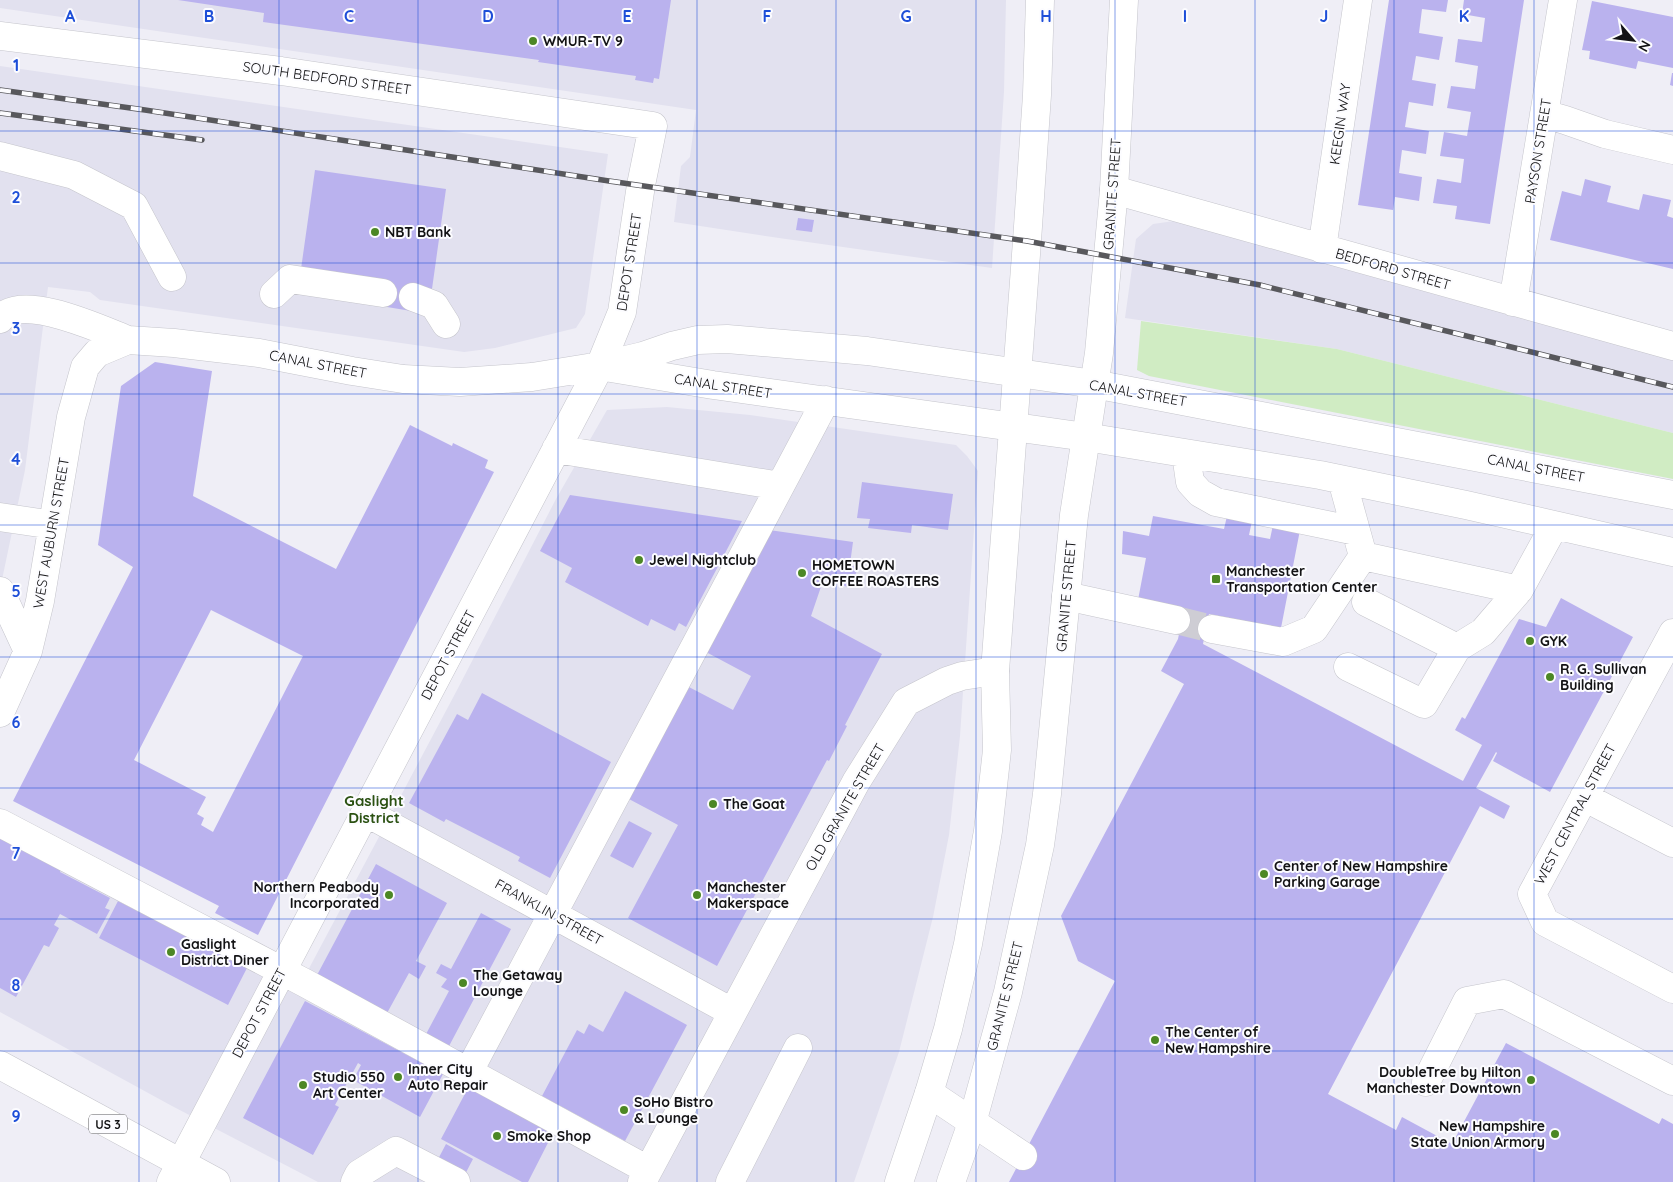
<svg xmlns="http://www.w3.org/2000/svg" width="1673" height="1182" font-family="Quicksand,sans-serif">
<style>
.built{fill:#e2e1ef}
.green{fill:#d0ecc3}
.building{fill:#bab2ee;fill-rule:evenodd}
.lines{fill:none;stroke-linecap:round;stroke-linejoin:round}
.minor-tunnel{stroke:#cecdd4;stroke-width:28;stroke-dasharray:28 14;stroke-linecap:butt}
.minor-casing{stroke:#c5c5cc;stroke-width:29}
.major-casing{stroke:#c5c5cc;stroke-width:29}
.minor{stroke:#fff;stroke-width:28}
.major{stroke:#fff;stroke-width:28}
.rail-casing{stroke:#58585c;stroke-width:5.5}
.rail{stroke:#fcfcff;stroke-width:4;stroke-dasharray:11;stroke-linecap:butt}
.grid{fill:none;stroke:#1d4ed8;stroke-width:1;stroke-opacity:0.55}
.poi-dot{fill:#4c8725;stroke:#fcfcff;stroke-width:2}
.labels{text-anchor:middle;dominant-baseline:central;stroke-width:4;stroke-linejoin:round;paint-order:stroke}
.shield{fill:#fcfcff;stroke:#59595b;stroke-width:1}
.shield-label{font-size:12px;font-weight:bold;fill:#131315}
.poi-label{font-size:14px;font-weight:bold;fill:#131315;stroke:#fcfcff;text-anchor:start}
.street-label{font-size:14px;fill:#131315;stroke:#fcfcff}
.neighbourhood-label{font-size:15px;font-weight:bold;fill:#2b5112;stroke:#fcfcff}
.grid-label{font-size:16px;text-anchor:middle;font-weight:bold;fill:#1d4ed8;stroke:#fcfcff;stroke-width:4;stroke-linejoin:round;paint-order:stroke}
</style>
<rect width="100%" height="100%" fill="#efeef6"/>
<path class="built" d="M 0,0 L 1006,0 L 1004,92 L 992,268 L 779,238 L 674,222 L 681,166 L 690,157 L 696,110 L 0,8 Z
M 0,66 L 608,154 L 585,314 L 576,328 L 495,348 L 464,352 L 100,300 L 90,292 L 48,287 L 25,470 L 3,575 L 0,586 Z
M 1174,221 L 1434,294 L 1673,359 L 1673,433 L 1337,349 L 1125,318 L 1136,239 L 1153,224 Z
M 667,407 L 750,415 L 956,445 L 967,456 L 978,471 L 960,736 L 949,835 L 933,917 L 899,1052 L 854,1182 L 318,1182 L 172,1106 L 0,1012 L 0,832 L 297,991 L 456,692 L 556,499 L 607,410 Z"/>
<path class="green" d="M 1141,321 L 1337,349 L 1673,433 L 1673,479 L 1149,376 L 1137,370 Z"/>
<path class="building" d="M 178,0 L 671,0 L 659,79 L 654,78 L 653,83 L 635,80 L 636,76 L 538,62 L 539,60 L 263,22 L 264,13 Z
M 1389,0 L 1448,0 L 1446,12 L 1422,9 L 1419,33 L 1443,37 L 1439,60 L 1416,56 L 1412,80 L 1436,84 L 1433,106 L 1409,102 L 1405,127 L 1429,131 L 1426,154 L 1402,150 L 1399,173 L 1422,177 L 1419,201 L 1395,197 L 1393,210 L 1358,205 Z
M 1464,0 L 1524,0 L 1490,224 L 1455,219 L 1457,206 L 1433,203 L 1437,179 L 1461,183 L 1464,159 L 1440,156 L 1444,132 L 1467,136 L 1471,112 L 1447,108 L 1451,86 L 1475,89 L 1478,66 L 1455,62 L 1458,39 L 1482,42 L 1485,18 L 1462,14 Z
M 1592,1 L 1673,17 L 1673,68 L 1638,61 L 1636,69 L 1589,59 L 1590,51 L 1582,50 Z
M 1672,73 L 1673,73 L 1673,86 L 1670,85 Z
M 315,170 L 446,189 L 432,289 L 414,286 L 411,311 L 381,306 L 301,269 Z
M 1585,179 L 1611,186 L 1607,202 L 1639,210 L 1643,194 L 1671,200 L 1667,216 L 1673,218 L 1673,269 L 1550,240 L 1562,191 L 1581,196 Z
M 798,218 L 814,220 L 812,232 L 796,230 Z
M 155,362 L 212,371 L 193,496 L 336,569 L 410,425 L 452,446 L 453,443 L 488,460 L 485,468 L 494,472 L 258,935 L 215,913 L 219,906 L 13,801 L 133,567 L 98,545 L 121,386 ZM 211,610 L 303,656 L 213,832 L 201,825 L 204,818 L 197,814 L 206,797 L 134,760 Z
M 862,482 L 953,494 L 948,530 L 912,525 L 911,533 L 868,528 L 870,519 L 857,518 Z
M 570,495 L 742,521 L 686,627 L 679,623 L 675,631 L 651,619 L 648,626 L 565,582 L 572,568 L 540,551 Z
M 1153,516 L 1224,529 L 1227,516 L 1252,521 L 1249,535 L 1270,539 L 1273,525 L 1300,530 L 1281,628 L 1209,614 L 1203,644 L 1463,781 L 1482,745 L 1455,730 L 1462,717 L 1465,719 L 1519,619 L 1546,627 L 1561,598 L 1633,637 L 1550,792 L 1493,761 L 1497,753 L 1496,752 L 1476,788 L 1510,806 L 1504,819 L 1480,806 L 1328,1094 L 1396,1130 L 1402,1117 L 1452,1144 L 1506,1043 L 1659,1124 L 1662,1118 L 1673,1124 L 1673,1182 L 1009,1182 L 1115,981 L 1078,961 L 1061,916 L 1184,684 L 1161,671 L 1178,639 L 1184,609 L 1138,600 L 1146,558 L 1122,554 L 1123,531 L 1149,536 Z
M 769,530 L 853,542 L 850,564 L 858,568 L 850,588 L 824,578 L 811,616 L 882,654 L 845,725 L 847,726 L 829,761 L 827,760 L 717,966 L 628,918 L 678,825 L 627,798 L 687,686 L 733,710 L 751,676 L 706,652 Z
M 482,693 L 611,762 L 550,878 L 518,861 L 520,857 L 446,819 L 444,822 L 409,803 L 457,714 L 468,720 Z
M 629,821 L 652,833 L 633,868 L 610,856 Z
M 0,837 L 61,869 L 60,872 L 110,898 L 105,908 L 110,910 L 97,934 L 60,914 L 54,925 L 59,928 L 49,947 L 44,945 L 16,997 L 0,988 Z
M 376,864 L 447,903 L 416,961 L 426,966 L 419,979 L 409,973 L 386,1015 L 316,977 Z
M 118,901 L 247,968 L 228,1005 L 99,938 Z
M 481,913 L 511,929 L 448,1048 L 425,1036 L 449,991 L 441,987 L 447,979 L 436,973 L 441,964 L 451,969 Z
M 625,991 L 687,1025 L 625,1141 L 542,1096 L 577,1030 L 584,1034 L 589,1024 L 603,1032 Z
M 305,1001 L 443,1074 L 420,1117 L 353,1080 L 361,1065 L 358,1063 L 335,1105 L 339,1107 L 313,1155 L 243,1118 Z
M 468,1088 L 553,1133 L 528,1182 L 522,1182 L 441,1139 Z
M 446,1144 L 473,1159 L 461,1182 L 426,1182 Z"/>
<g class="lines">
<path class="minor-tunnel" d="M 1176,620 L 1212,629"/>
<defs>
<path id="minor" d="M 0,36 L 281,71 L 653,126 L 641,185 L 622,312 L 600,366 L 171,1182
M 1544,114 L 1565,120 L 1605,134 L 1673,150
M 0,156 L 74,175 L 134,206 L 172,277
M 1114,190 L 1673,346
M 1322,249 L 1358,0
M 274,294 L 290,279 L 383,293
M 413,297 L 434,305 L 446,324
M 1513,302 L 1563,0
M 0,319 C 22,292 102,330 128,340
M 611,368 L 713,385 L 1086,437 L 1320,475 L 1466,505 L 1673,552
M 556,449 L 780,486
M 1186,454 L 1190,482 L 1200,493 L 1216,502 L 1356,531
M 0,517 L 53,525
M 1363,556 L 1519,590
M 0,591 L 28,651
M 1066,596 L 1176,620
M 1366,602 L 1457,648
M 1212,629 L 1283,642 L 1314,629 L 1363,556 L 1342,480
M 1673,633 L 1532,894 L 1545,922 L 1673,989
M 1348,667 L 1424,704 L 1457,648 L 1483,632 L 1519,590 L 1554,526
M 0,713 L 28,651 L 40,601 L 71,417 L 85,367 L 97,353 L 128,340 L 174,343 L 259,353 L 352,371 L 403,379 L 460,382 L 532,377 L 600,366 L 643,356 L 672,346 L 698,340 L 727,339 L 867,351 L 1094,384 L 1673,495
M 1584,797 L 1673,843
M 365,812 L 732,1012
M 0,823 L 305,983 L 648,1170
M 468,1073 L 826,400
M 1426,1082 L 1467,1001 L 1504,994 L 1673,1081
M 929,1093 L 1023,1156
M 355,1182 L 359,1174 L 396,1151 L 456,1182
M 642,1182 L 856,782 L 906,702 L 947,681 L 962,676 L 995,671
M 730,1182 L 798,1048"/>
<path id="major" d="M 0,1065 L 216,1182
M 899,1182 L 929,1093 L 948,1029 L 968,944 L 988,831 L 997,750 L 995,671 L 1027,241 L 1037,95 L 1040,0
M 951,1182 L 972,1123 L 1008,992 L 1040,845 L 1047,794 L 1074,515 L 1099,353 L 1114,190 L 1124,0"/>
</defs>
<use href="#minor" class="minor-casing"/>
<use href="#major" class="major-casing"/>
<use href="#minor" class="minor"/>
<use href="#major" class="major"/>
<defs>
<path id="rail" d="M 0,90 L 145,110 L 609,181 L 1027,241 L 1260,285 L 1673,387
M 0,113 L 202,140"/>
</defs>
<use href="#rail" class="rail-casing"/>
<use href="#rail" class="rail"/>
</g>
<path class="grid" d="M 139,0 L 139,1182M 279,0 L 279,1182M 418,0 L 418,1182M 558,0 L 558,1182M 697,0 L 697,1182M 836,0 L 836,1182M 976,0 L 976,1182M 1115,0 L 1115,1182M 1255,0 L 1255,1182M 1394,0 L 1394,1182M 1534,0 L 1534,1182M 0,131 L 1673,131M 0,263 L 1673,263M 0,394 L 1673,394M 0,525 L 1673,525M 0,657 L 1673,657M 0,788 L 1673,788M 0,919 L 1673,919M 0,1051 L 1673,1051"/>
<g class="poi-dot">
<circle cx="533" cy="41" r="5"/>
<circle cx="375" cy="232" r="5"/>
<circle cx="639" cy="560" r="5"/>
<circle cx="802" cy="573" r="5"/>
<rect x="1211" y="574" width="10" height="10" rx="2.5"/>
<circle cx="1530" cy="641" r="5"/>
<circle cx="1550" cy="677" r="5"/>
<circle cx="713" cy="804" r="5"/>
<circle cx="1264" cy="874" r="5"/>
<circle cx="389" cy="895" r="5"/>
<circle cx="697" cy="895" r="5"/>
<circle cx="171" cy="952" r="5"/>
<circle cx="463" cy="983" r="5"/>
<circle cx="1155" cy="1040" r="5"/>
<circle cx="398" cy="1077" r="5"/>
<circle cx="1531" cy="1080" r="5"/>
<circle cx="303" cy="1085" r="5"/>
<circle cx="624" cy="1110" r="5"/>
<circle cx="1555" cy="1134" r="5"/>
<circle cx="497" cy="1136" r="5"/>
</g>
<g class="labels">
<rect class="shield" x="89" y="1114.5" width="38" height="19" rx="4"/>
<g class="shield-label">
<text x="108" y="1124">US 3</text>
</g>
<g class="poi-label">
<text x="543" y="41">WMUR-TV 9</text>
<text x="385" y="232">NBT Bank</text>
<text x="649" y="560">Jewel Nightclub</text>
<text x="812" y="565">HOMETOWN<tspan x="812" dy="16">COFFEE ROASTERS</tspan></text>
<text x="1226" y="571">Manchester<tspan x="1226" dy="16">Transportation Center</tspan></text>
<text x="1540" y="641">GYK</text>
<text x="1560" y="669">R. G. Sullivan<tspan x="1560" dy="16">Building</tspan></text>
<text x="723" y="804">The Goat</text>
<text x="1274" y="866">Center of New Hampshire<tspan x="1274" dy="16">Parking Garage</tspan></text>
<text x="379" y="887" text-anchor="end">Northern Peabody<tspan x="379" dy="16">Incorporated</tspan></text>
<text x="707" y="887">Manchester<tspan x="707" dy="16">Makerspace</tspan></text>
<text x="181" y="944">Gaslight<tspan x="181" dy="16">District Diner</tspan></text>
<text x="473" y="975">The Getaway<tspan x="473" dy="16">Lounge</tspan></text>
<text x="1165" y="1032">The Center of<tspan x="1165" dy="16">New Hampshire</tspan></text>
<text x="408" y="1069">Inner City<tspan x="408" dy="16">Auto Repair</tspan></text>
<text x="1521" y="1072" text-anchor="end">DoubleTree by Hilton<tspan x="1521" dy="16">Manchester Downtown</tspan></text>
<text x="313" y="1077">Studio 550<tspan x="313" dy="16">Art Center</tspan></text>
<text x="634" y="1102">SoHo Bistro<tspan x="634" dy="16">&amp; Lounge</tspan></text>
<text x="1545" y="1126" text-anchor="end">New Hampshire<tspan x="1545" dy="16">State Union Armory</tspan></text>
<text x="507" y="1136">Smoke Shop</text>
</g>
<g class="street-label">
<text transform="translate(327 78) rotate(8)">SOUTH BEDFORD STREET</text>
<text transform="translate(1340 124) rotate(-82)">KEEGIN WAY</text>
<text transform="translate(1538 151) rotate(-81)">PAYSON STREET</text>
<text transform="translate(1112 194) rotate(-86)">GRANITE STREET</text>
<text transform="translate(629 262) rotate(-81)">DEPOT STREET</text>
<text transform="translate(1393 269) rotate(16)">BEDFORD STREET</text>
<text transform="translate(318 364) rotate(11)">CANAL STREET</text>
<text transform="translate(723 386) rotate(9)">CANAL STREET</text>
<text transform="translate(1138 393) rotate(10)">CANAL STREET</text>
<text transform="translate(1536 468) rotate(11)">CANAL STREET</text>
<text transform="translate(51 533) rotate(-80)">WEST AUBURN STREET</text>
<text transform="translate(1066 596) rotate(-85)">GRANITE STREET</text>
<text transform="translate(448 655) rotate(-62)">DEPOT STREET</text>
<text transform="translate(845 807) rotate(-60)">OLD GRANITE STREET</text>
<text transform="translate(1575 814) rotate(-62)">WEST CENTRAL STREET</text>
<text transform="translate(549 912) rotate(29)">FRANKLIN STREET</text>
<text transform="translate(1005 996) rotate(-76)">GRANITE STREET</text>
<text transform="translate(259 1013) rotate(-62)">DEPOT STREET</text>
</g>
<g class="neighbourhood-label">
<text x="374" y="800">Gaslight<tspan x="374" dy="17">District</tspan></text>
</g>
</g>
<g class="grid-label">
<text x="70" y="22">A</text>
<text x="209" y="22">B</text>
<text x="349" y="22">C</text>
<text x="488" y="22">D</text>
<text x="627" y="22">E</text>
<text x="767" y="22">F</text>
<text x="906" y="22">G</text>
<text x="1046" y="22">H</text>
<text x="1185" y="22">I</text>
<text x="1324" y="22">J</text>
<text x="1464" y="22">K</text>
<text x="16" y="71">1</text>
<text x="16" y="203">2</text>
<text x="16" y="334">3</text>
<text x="16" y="465">4</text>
<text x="16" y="597">5</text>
<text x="16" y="728">6</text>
<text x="16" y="859">7</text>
<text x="16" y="991">8</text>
<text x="16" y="1122">9</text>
</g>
<g transform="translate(1633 40) rotate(118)" stroke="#fcfcff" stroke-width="4" paint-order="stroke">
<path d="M0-4L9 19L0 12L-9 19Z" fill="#131315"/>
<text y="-8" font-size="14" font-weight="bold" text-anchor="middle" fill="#131315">N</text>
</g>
</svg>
